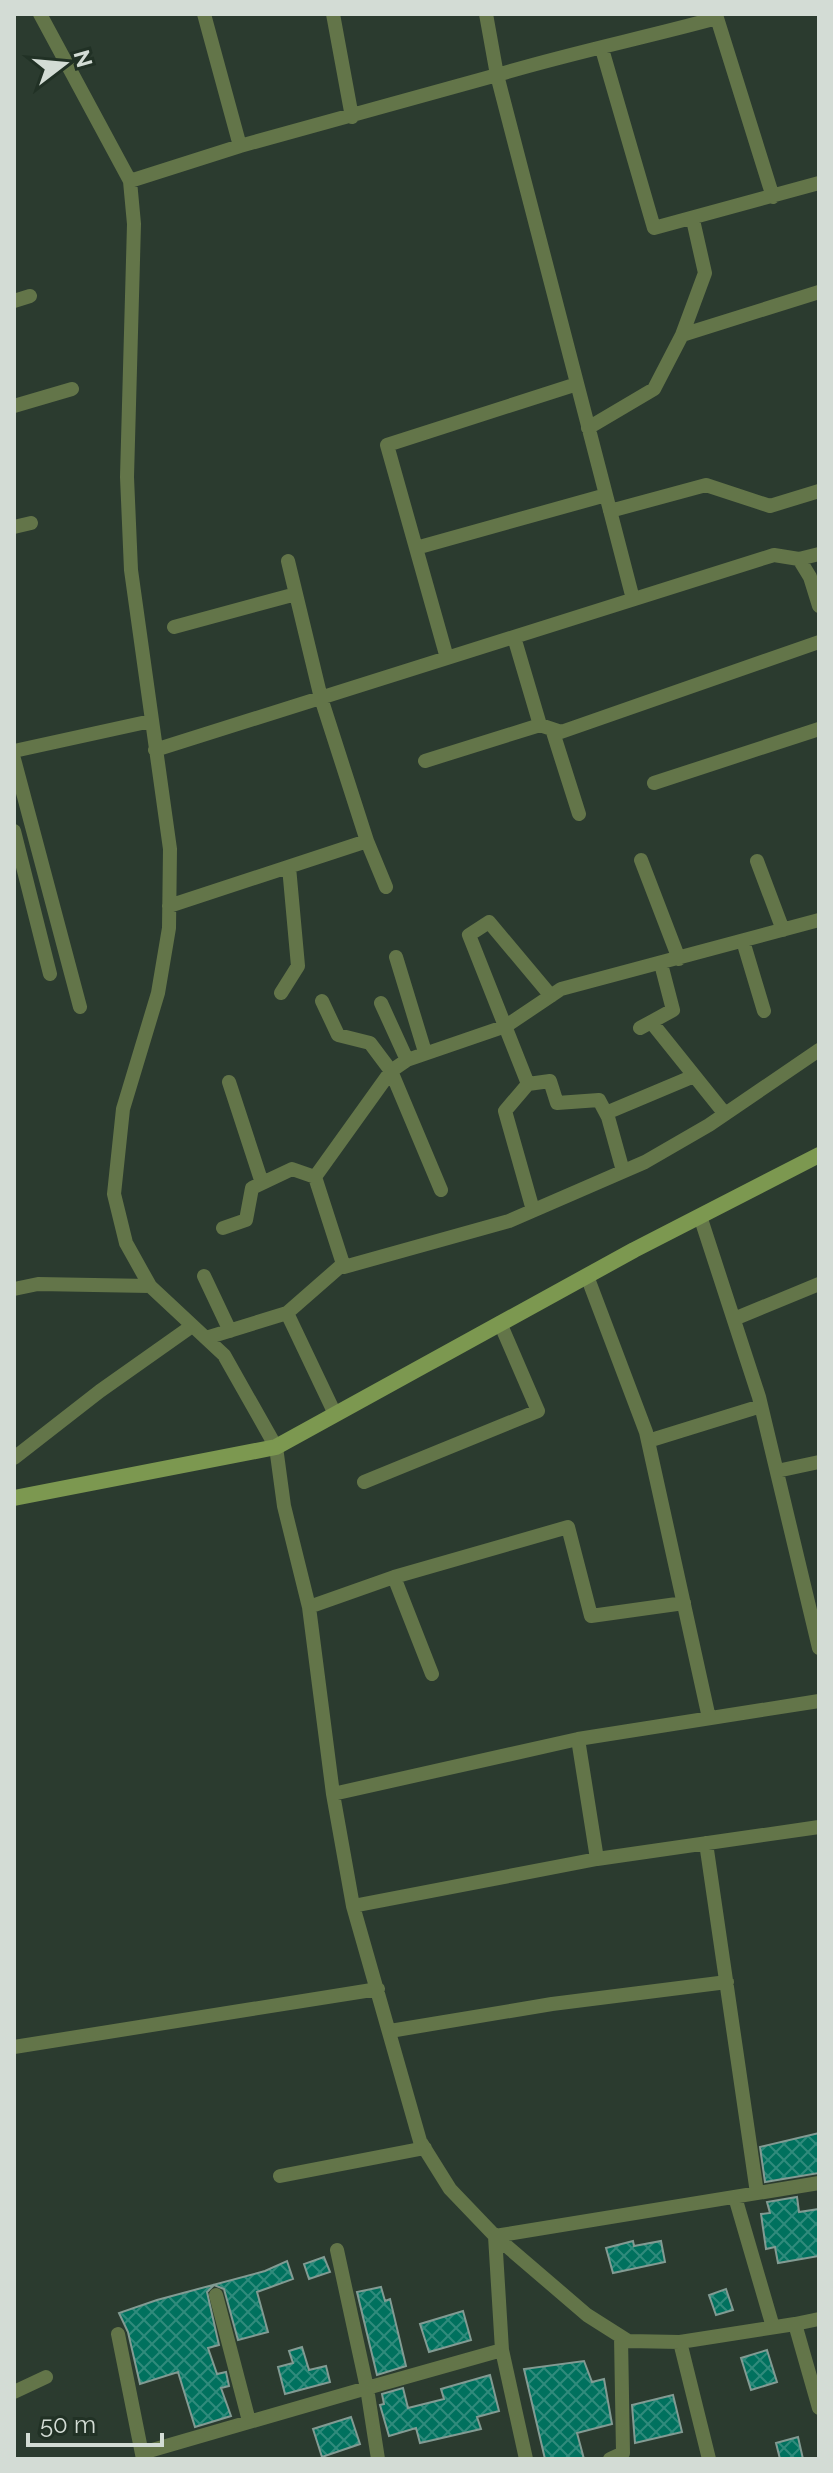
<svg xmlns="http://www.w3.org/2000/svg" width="833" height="2473" font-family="Raleway,sans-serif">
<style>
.building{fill:url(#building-cross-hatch);stroke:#829b93;stroke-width:2}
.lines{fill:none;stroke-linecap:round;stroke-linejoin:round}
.street{stroke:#637549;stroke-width:14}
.secondary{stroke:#7c9850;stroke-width:16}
</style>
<defs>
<pattern id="building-cross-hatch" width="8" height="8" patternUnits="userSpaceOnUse" patternTransform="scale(2)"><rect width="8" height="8" fill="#00715e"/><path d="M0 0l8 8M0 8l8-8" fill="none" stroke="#308b7c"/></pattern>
</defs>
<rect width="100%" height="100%" fill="#2b3b2f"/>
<path class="building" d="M 819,2133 L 819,2173 L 765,2182 L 760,2147 Z
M 797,2197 L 799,2212 L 819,2209 L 819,2256 L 778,2263 L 775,2247 L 766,2249 L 761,2214 L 770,2213 L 767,2202 Z
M 633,2241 L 634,2246 L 661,2241 L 665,2262 L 613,2273 L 606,2248 Z
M 324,2257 L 330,2272 L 309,2279 L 304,2264 Z
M 287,2261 L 293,2279 L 257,2292 L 268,2332 L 238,2340 L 224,2289 L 214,2285 L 207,2292 L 219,2345 L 208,2348 L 217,2374 L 226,2372 L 229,2386 L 221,2388 L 231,2416 L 195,2427 L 178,2372 L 140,2384 L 128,2332 L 119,2313 L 157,2300 L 265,2271 Z
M 381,2287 L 385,2301 L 390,2299 L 406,2366 L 377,2375 L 357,2292 Z
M 726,2289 L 733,2310 L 716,2315 L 709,2295 Z
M 463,2311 L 471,2340 L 429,2352 L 420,2324 Z
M 302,2347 L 309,2370 L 326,2366 L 330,2382 L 285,2394 L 278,2367 L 293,2363 L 289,2351 Z
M 767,2350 L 777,2382 L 751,2390 L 741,2358 Z
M 584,2361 L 592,2382 L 604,2379 L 612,2424 L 577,2433 L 584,2459 L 545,2459 L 524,2369 Z
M 490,2375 L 499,2411 L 477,2417 L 481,2429 L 420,2443 L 416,2428 L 389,2436 L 380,2405 L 384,2404 L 382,2394 L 403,2388 L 408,2408 L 444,2399 L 441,2389 Z
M 673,2395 L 682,2432 L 635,2443 L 632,2405 Z
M 351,2417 L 360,2444 L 322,2457 L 313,2429 Z
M 798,2437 L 803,2459 L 780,2459 L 776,2443 Z"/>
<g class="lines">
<path class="street" d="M 40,14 L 130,181 L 134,224 L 127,477 L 131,570 L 170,849 L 169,928 L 158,993 L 123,1109 L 114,1194 L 126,1243 L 150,1286 L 224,1355 L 276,1447 L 284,1506 L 309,1607 L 333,1794 L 353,1906 L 597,1859 L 819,1827
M 204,14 L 240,146
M 333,14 L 352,117
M 486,14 L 497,75 C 570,53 644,38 717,18 L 773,197
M 602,49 L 654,228 L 819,183
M 130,181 L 240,146 L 497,75 L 633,599
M 14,301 L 30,296
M 682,335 L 819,292
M 14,406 L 72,389
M 588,428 L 654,389 L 682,335 L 705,273 L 693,220
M 610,511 L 706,485 L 770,506 L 819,491
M 14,527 L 31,523
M 416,548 L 606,495
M 799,559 L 819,554
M 174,627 L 296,594
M 514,637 L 540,725 L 561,732 L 819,642
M 447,658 L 387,445 L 577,384
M 552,729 L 579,814
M 155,750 L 774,555 L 799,559 L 810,577 L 819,606
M 14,751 L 151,721
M 14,759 L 80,1007
M 425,761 L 540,725
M 654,783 L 819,729
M 14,831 L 50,974
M 367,841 L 386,887
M 641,860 L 679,959
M 757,861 L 783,930
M 169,906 L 367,841 L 321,698 L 288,561
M 819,920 L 561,989 L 506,1026 L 407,1060 L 391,1071 L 315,1177 L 344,1267 L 509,1221 L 645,1162 L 709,1125 L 819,1050
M 743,941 L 764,1011
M 396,957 L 425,1052
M 281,993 L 298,966 L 289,867
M 322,1001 L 338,1035 L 370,1043 L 391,1071 L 441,1190
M 381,1003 L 407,1060
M 652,1023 L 725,1114
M 640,1028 L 673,1010 L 661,964
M 229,1082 L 262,1183
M 528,1084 L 469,935 L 489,922 L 551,996
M 606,1113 L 694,1076
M 533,1210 L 505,1111 L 528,1084 L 550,1081 L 557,1103 L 599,1100 L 608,1117 L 623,1171
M 700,1216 L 759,1397 L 819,1648
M 223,1228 L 246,1220 L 252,1188 L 292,1169 L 315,1177
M 204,1276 L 230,1331
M 587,1276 L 646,1432 L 709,1718
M 14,1289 L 38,1284 L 150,1286
M 287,1313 L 335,1414
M 734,1319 L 819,1284
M 206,1338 L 287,1313 L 343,1264
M 648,1441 L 761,1406
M 14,1458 L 100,1391 L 192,1326
M 777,1471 L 819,1462
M 364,1482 L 538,1411 L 500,1323
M 394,1577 L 432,1674
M 309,1607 L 394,1577 L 568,1527 L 591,1616 L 684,1603
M 578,1739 L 597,1859
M 333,1794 L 578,1739 L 819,1701
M 706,1843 L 757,2193
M 353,1906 L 420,2141 L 450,2189 L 495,2236 L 587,2315 L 628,2341 L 680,2342 L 795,2324 L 819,2408
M 390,2031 L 552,2004 L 727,1982
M 14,2047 L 378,1989
M 280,2176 L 425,2148
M 735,2197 L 773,2327
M 216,2295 L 249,2421
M 795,2324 L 819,2319
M 118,2334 L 143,2459
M 680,2342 L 709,2459
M 502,2350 L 526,2459
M 14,2392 L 46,2377
M 142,2453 L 367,2388 L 337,2250
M 378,2459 L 367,2388 L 502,2350 L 495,2236 L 819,2183
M 610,2459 L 623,2453 L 621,2337"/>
<path class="secondary" d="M 14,1498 L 276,1447 L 634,1250 L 819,1155"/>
</g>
<rect width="833" height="2473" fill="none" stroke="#d3dcd5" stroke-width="32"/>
<g transform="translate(64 64) rotate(74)" stroke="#213125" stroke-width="6" paint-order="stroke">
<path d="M0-6L14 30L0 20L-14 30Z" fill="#d3dcd5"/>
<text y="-12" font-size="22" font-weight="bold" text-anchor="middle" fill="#d3dcd5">N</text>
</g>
<path d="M28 2433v12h134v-12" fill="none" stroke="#d3dcd5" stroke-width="4"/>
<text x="40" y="2433" font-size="24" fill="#d3dcd5" stroke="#213125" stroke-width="6" paint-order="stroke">50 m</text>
</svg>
